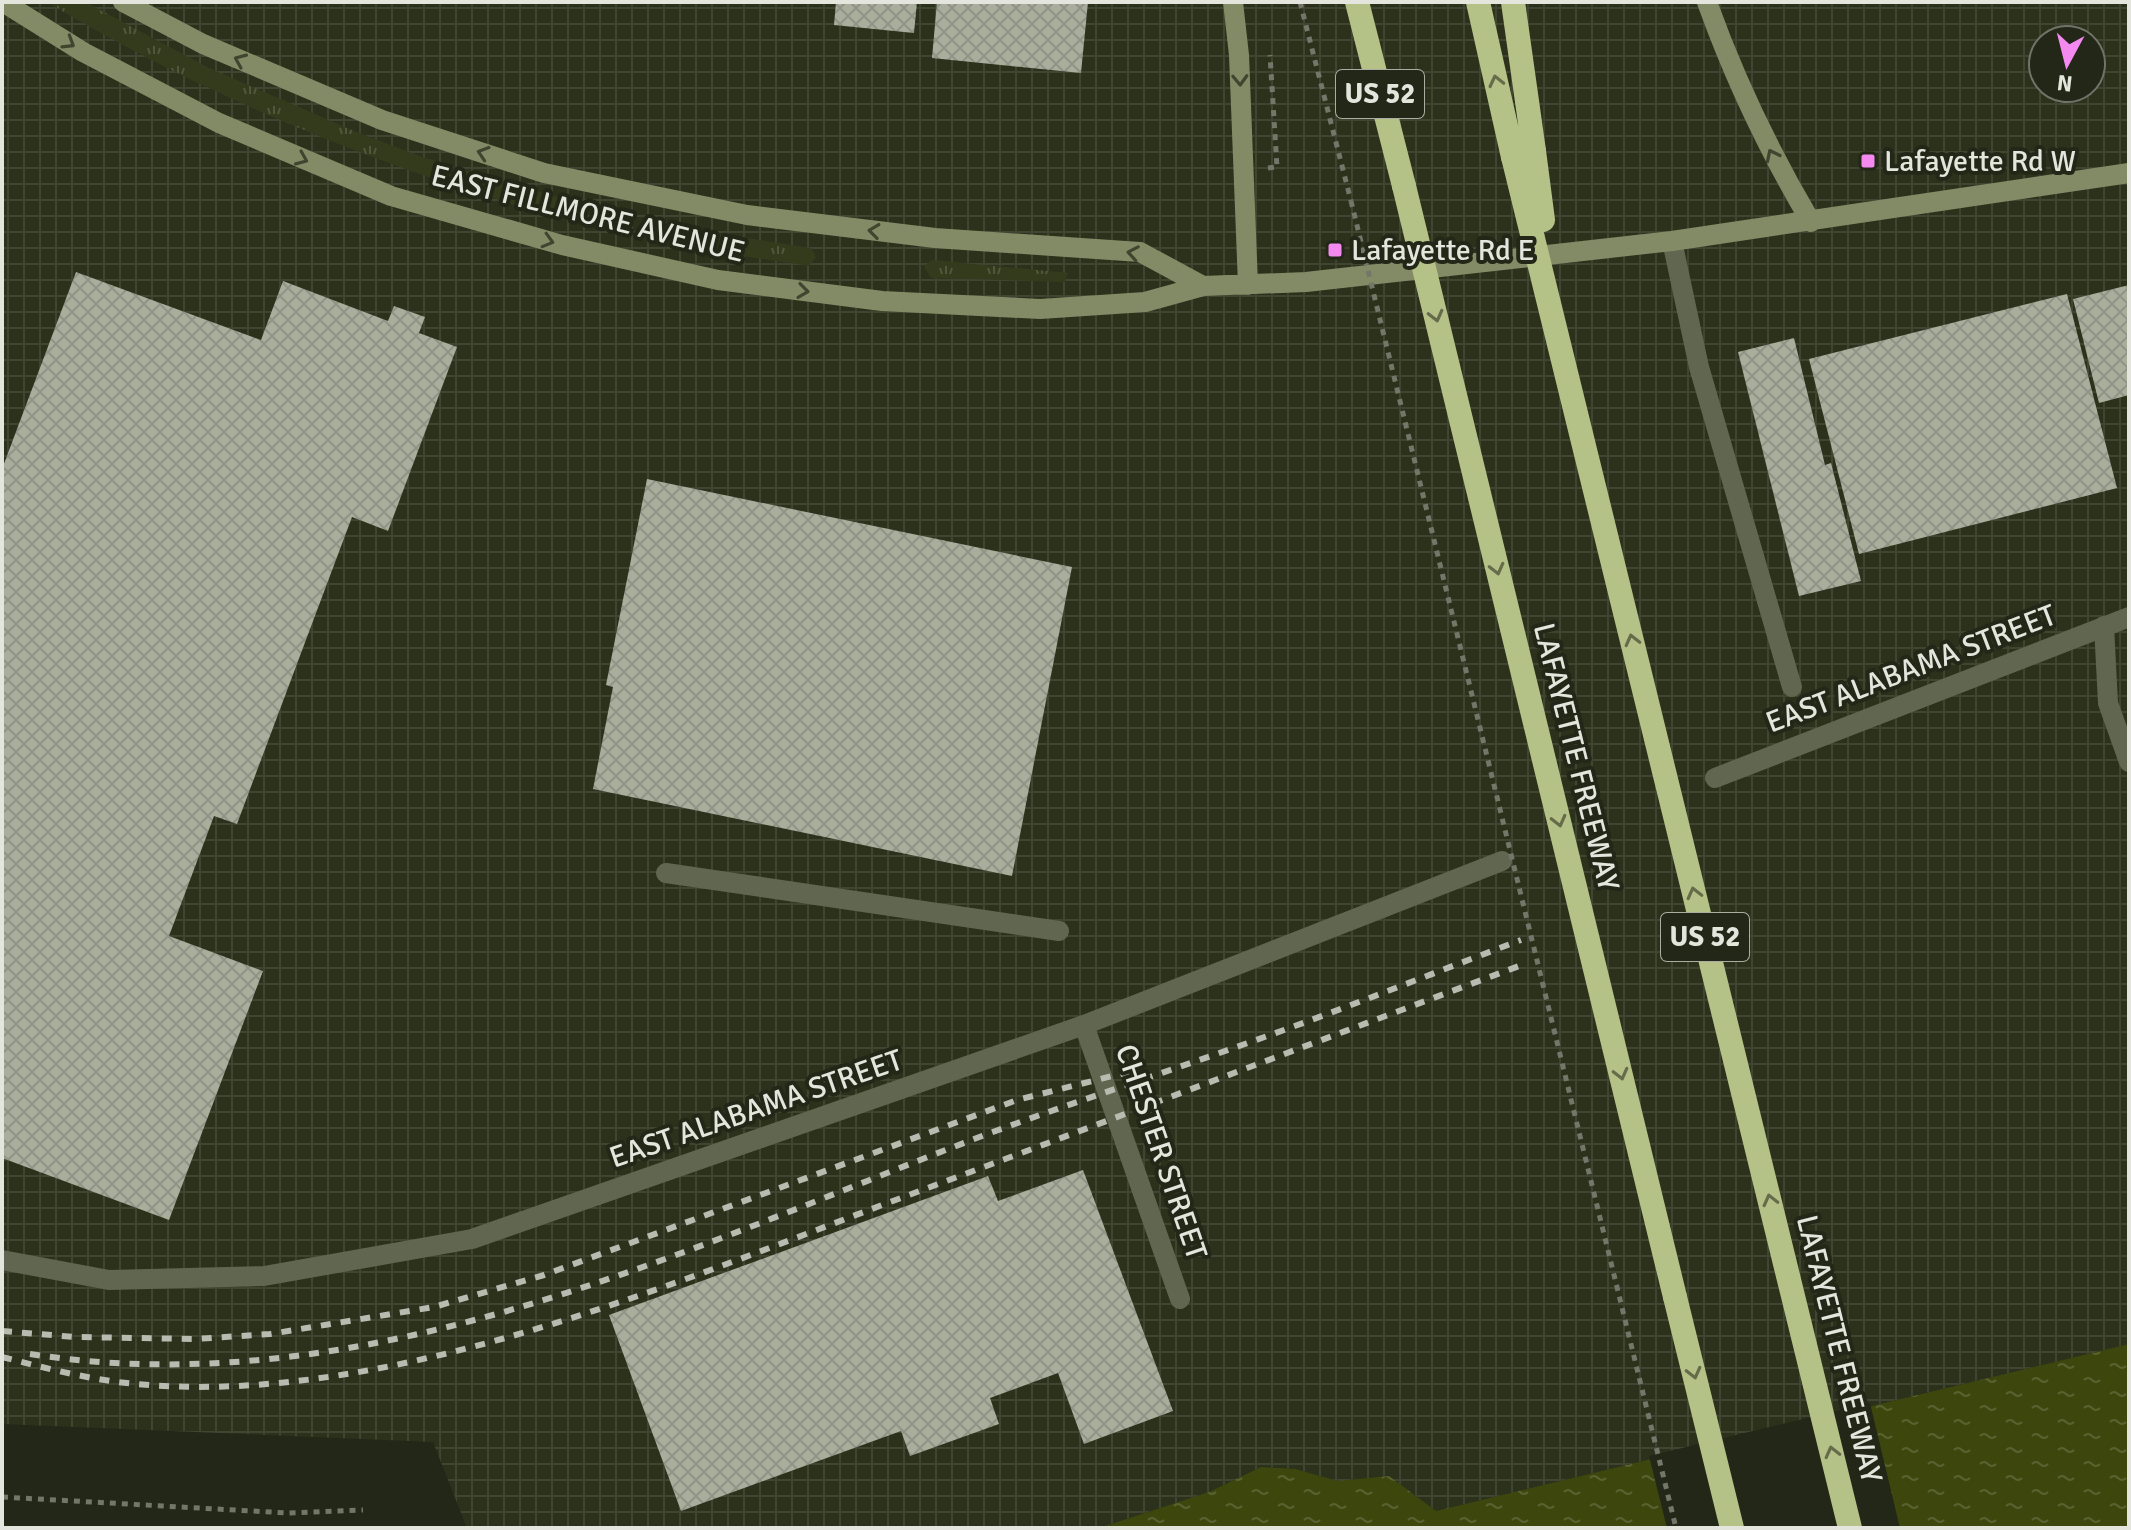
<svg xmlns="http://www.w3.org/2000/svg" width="2131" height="1530" font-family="Signika,sans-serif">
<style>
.industrial{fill:url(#industrial-grid);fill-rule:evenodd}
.grass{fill:url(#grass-tufts)}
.water{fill:url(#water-ripples)}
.pier{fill:#232718}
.building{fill:url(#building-cross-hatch)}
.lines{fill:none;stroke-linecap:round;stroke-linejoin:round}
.path{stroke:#737669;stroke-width:5;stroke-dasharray:6 6;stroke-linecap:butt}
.lane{stroke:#60664f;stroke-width:20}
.street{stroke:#60664f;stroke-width:20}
.secondary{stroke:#828b66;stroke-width:20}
.highway{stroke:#b4c187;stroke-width:24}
.rail{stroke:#b9bbb1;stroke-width:6;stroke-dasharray:10 10;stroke-linecap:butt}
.path-bridge{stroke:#737669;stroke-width:5;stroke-dasharray:6 6;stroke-linecap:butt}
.highway-bridge{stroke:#b4c187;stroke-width:24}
.oneway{stroke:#40452f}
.oneway2{stroke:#646c4a}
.poi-dot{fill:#f489f0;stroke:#232718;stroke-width:3}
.labels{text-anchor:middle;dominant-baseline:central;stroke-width:8;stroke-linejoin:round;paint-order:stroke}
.shield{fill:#232718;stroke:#aaada2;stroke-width:2}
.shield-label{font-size:28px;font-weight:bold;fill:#e4e6dd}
.poi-label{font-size:30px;fill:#e4e6dd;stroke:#232718;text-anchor:start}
.street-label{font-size:30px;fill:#e4e6dd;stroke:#232718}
</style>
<defs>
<pattern id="industrial-grid" width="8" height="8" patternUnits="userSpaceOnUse" patternTransform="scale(2)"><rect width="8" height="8" fill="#2c311c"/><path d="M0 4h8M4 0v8" fill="none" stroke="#404532"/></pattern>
<pattern id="grass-tufts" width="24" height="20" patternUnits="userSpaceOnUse" patternTransform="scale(2)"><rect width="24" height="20" fill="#343b1d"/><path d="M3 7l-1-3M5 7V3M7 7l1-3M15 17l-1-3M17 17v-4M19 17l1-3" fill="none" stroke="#51573d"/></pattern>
<pattern id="water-ripples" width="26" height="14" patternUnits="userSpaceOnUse" patternTransform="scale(2)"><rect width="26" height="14" fill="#3d470d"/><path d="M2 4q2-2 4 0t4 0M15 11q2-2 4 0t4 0" fill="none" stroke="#596230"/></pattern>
<pattern id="building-cross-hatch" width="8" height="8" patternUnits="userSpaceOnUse" patternTransform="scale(2)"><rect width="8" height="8" fill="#a9ad9c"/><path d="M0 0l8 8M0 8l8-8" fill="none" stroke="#909386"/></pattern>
</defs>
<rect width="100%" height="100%" fill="#232718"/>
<path class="industrial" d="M 2,2 L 2129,2 L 2129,1344 L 1436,1511 L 1389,1476 L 1338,1481 L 1295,1469 L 1261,1467 L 1209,1492 L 1099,1528 L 467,1528 L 433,1442 L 2,1424 ZM 2043,40 L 2091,40 L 2091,88 L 2043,88 Z"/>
<path class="grass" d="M 47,2 L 85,2 L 209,68 L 349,129 L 422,157 L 574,202 L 580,214 L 569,221 C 386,169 211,100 47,2 Z
M 669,226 L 811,248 L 816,257 L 809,266 L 665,244 L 660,239 L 661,229 Z
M 932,260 L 1068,273 L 1065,282 L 931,278 L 924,266 Z"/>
<path class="water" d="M 2129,1344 L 2129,1528 L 1099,1528 L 1209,1492 L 1261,1467 L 1295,1469 L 1338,1481 L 1389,1476 L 1436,1511 Z"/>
<path class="pier" d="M 1870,1403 L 1900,1528 L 1667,1528 L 1649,1456 Z"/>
<path class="building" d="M 836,2 L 917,2 L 914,33 L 834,25 Z
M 937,2 L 1088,2 L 1081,73 L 932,58 Z
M 76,272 L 261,340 L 283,281 L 388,321 L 394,306 L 425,317 L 419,333 L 457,347 L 388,531 L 352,517 L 237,824 L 214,816 L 169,936 L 263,971 L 169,1220 L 2,1158 L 2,469 Z
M 2129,285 L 2129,395 L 2099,403 L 2073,299 Z
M 2067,294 L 2117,488 L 1859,554 L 1809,359 Z
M 1794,338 L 1825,465 L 1831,463 L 1861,581 L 1799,596 L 1738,352 Z
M 647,479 L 1072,567 L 1012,876 L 593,789 L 613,687 L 606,685 Z
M 1083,1170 L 1173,1411 L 1084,1444 L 1058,1373 L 990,1398 L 999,1424 L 910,1456 L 901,1431 L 681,1511 L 609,1315 L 988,1176 L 998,1201 Z"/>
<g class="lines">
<path class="path" d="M 1300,2 L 1351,201
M 1268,168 L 1277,167 L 1270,55
M 2,1497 L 288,1513 L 363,1510"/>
<path class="lane" d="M 1672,241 L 1699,367 L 1792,687
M 1715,778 L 2129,617
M 666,873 L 1059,931
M 2,1260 L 109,1280 L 264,1276 L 472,1239 L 1084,1025 L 1502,861"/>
<path class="street" d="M 2104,626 L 2108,703 L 2129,762
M 1084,1025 L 1180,1299"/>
<path class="secondary" d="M 3,2 L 83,52 L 219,123 L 391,196 L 562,245 L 718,280 L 882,301 L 1040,309 L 1145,302 L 1203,286 L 1306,282 L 1672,241 L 2129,173
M 123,2 L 203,44 L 382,120 L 544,173 L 747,215 L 935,238 L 1140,252 L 1203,286
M 1233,2 L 1239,55 L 1248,285
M 1707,2 C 1735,80 1769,151 1811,222"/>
<path class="highway" d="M 1357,2 L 1404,186
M 1478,2 L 1513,157
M 1513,2 L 1534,151
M 1675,1297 L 1732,1528"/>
<path class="rail" d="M 2,1331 L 75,1337 L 195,1339 L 270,1334 L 434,1307 L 544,1275 L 1017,1100 L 1132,1071
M 30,1354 C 364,1406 678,1252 982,1136 C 1068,1104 1155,1076 1242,1045 C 1336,1012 1428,975 1521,940
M 2,1357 C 46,1368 90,1380 136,1384 C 393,1408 687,1277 925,1189 C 1126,1114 1326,1038 1527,963"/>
<path class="path-bridge" d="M 1351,201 L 1676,1528"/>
<path class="highway-bridge" d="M 1534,151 L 1543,220
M 1513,157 L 1850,1528
M 1404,186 L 1675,1297"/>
</g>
<defs><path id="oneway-chevron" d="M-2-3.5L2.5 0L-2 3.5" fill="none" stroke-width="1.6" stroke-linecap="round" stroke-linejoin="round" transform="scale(2)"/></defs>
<g class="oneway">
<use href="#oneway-chevron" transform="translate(69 43) rotate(32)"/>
<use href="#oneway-chevron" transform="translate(240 60) rotate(-157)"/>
<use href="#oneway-chevron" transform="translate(1240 80) rotate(88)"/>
<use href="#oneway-chevron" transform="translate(483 153) rotate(-162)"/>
<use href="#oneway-chevron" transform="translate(1772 155) rotate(-116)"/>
<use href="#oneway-chevron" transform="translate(302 159) rotate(23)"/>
<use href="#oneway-chevron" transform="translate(874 231) rotate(-173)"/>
<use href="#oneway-chevron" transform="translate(548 241) rotate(16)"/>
<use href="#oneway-chevron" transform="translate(1133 253) rotate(-170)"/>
<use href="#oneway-chevron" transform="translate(803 291) rotate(8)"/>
</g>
<g class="oneway2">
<use href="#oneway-chevron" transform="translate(1496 81) rotate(-103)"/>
<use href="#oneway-chevron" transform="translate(1436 316) rotate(76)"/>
<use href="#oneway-chevron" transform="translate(1497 569) rotate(76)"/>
<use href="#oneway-chevron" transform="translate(1632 640) rotate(-104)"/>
<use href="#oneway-chevron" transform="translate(1559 821) rotate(76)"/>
<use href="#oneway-chevron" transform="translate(1694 893) rotate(-104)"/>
<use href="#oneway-chevron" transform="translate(1621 1074) rotate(76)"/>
<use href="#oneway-chevron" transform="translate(1770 1200) rotate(-104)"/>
<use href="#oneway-chevron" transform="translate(1694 1373) rotate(76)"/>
<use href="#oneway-chevron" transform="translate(1832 1452) rotate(-104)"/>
</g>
<g class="poi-dot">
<rect x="1860" y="153" width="16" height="16" rx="4"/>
<rect x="1327" y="242" width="16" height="16" rx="4"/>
</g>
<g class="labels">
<g class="shield">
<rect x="1336" y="70" width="88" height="48" rx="6"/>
<rect x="1661" y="913" width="88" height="48" rx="6"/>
</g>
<g class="shield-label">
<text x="1380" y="94">US 52</text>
<text x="1705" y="937">US 52</text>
</g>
<g class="poi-label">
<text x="1884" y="161">Lafayette Rd W</text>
<text x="1351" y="250">Lafayette Rd E</text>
</g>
<g class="street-label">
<text transform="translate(588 214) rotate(14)">EAST FILLMORE AVENUE</text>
<text transform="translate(1911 669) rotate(-21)">EAST ALABAMA STREET</text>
<text transform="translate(1576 757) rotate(76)">LAFAYETTE FREEWAY</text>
<text transform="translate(756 1109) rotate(-19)">EAST ALABAMA STREET</text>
<text transform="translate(1161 1152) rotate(71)">CHESTER STREET</text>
<text transform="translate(1839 1349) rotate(76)">LAFAYETTE FREEWAY</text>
</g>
</g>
<rect width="2131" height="1530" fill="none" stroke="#e4e6dd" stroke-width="8"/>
<g transform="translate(2067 64) rotate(187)"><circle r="38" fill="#232718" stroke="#707367" stroke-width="2"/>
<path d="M0-6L14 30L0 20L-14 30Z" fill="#f489f0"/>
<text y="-12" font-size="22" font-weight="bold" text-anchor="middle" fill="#e4e6dd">N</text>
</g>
</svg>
